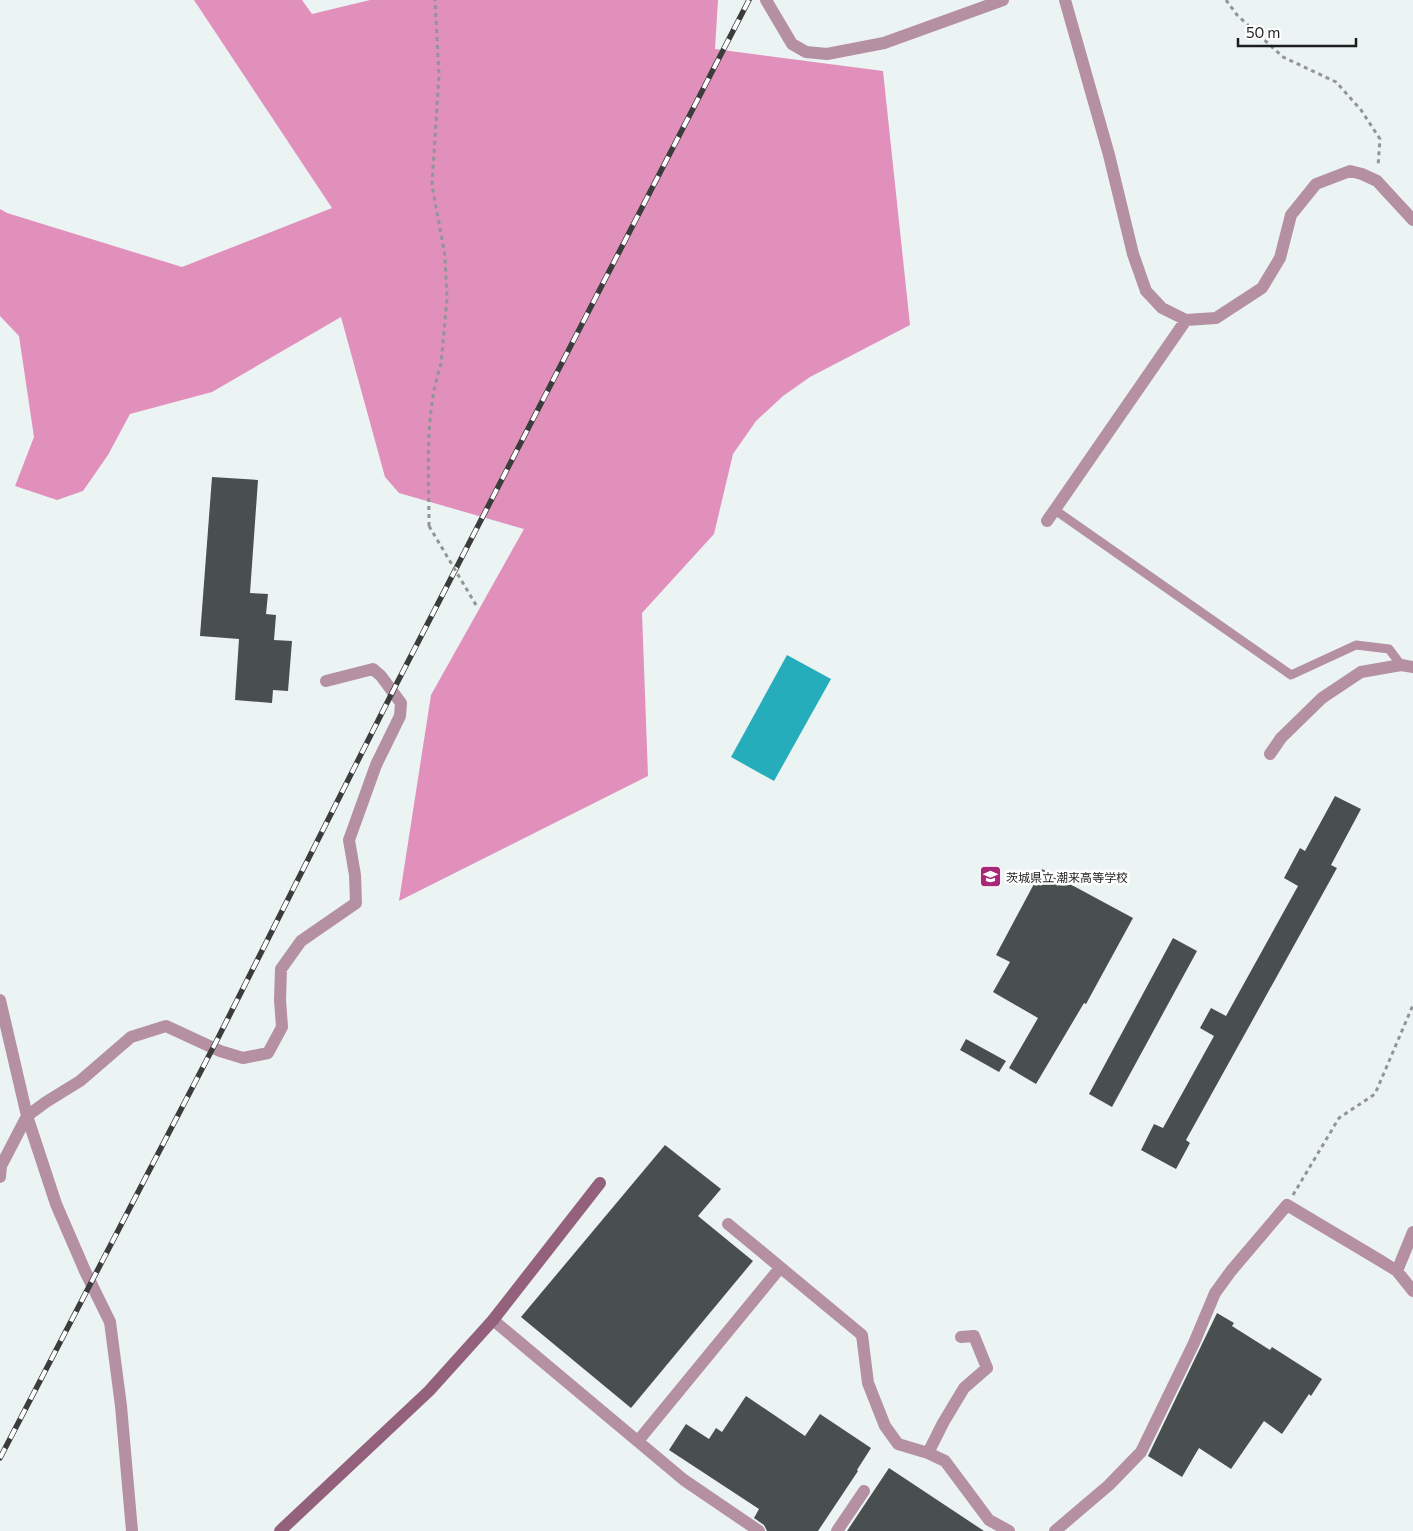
<svg xmlns="http://www.w3.org/2000/svg" width="1413" height="1531" font-family="Commissioner,'Noto Sans JP',sans-serif">
<style>
.forest{fill:#e090bb}
.water{fill:#25adbb}
.building{fill:#494f4f}
.lines{fill:none;stroke-linecap:round;stroke-linejoin:round}
.path{stroke:#919595;stroke-width:3;stroke-dasharray:4 4;stroke-linecap:butt}
.lane{stroke:#b490a2;stroke-width:9}
.street{stroke:#b490a2;stroke-width:12}
.secondary{stroke:#94617c;stroke-width:12}
.rail-casing{stroke:#3b3d3d;stroke-width:5.5}
.rail{stroke:#fff;stroke-width:4;stroke-dasharray:11;stroke-linecap:butt}
.path-bridge{stroke:#919595;stroke-width:3;stroke-dasharray:4 4;stroke-linecap:butt}
.labels{text-anchor:middle;dominant-baseline:central;stroke-width:5;stroke-linejoin:round;paint-order:stroke}
.poi-label{font-size:12px;fill:#1b1d1d;stroke:#fff;text-anchor:start}
</style>
<rect width="100%" height="100%" fill="#ecf3f3"/>
<path class="forest" d="M 194,0 L 302,0 L 312,14 L 370,0 L 718,0 L 715,49 L 883,71 L 910,325 L 810,377 L 783,396 L 756,421 L 733,454 L 714,534 L 642,613 L 648,776 L 399,901 L 431,695 L 524,529 L 399,493 L 385,477 L 341,317 L 212,392 L 130,414 L 108,455 L 83,491 L 57,500 L 15,486 L 34,437 L 19,336 L 0,316 L 0,209 L 7,213 L 182,267 L 332,208 Z"/>
<path class="water" d="M 787,655 L 831,679 L 774,781 L 731,757 Z"/>
<path class="building" d="M 212,477 L 258,480 L 250,593 L 268,594 L 266,614 L 276,615 L 274,640 L 292,641 L 288,691 L 273,690 L 272,703 L 235,700 L 239,639 L 200,636 Z
M 1335,796 L 1361,809 L 1331,865 L 1337,868 L 1186,1140 L 1190,1143 L 1176,1169 L 1141,1150 L 1154,1124 L 1163,1128 L 1214,1036 L 1200,1028 L 1211,1008 L 1226,1016 L 1298,886 L 1284,878 L 1300,848 L 1305,851 Z
M 1042,869 L 1133,918 L 1086,1004 L 1084,1003 L 1036,1084 L 1009,1068 L 1038,1018 L 993,992 L 1010,962 L 996,955 Z
M 1173,938 L 1197,951 L 1112,1107 L 1089,1094 Z
M 966,1039 L 1006,1061 L 999,1072 L 960,1050 Z
M 665,1145 L 721,1189 L 698,1216 L 753,1261 L 631,1408 L 521,1317 Z
M 1217,1313 L 1234,1323 L 1232,1326 L 1270,1350 L 1272,1347 L 1322,1379 L 1311,1396 L 1309,1394 L 1282,1434 L 1264,1421 L 1231,1469 L 1199,1448 L 1182,1477 L 1148,1456 Z
M 746,1396 L 805,1436 L 820,1414 L 871,1448 L 857,1470 L 858,1471 L 818,1531 L 767,1531 L 764,1525 L 754,1518 L 759,1509 L 669,1450 L 686,1424 L 709,1439 L 716,1428 L 722,1432 Z
M 889,1468 L 984,1531 L 847,1531 Z"/>
<g class="lines">
<path class="path" d="M 1226,0 L 1237,15 L 1283,57 L 1336,82 L 1361,110 L 1380,139 L 1378,166
M 429,526 C 429,472 424,415 441,364 L 447,299 L 445,256 L 432,185 L 439,75 L 435,0
M 1293,1195 L 1339,1118 L 1375,1094 L 1413,1005"/>
<path class="lane" d="M 1055,510 L 1291,675 L 1356,645 L 1389,649 L 1401,665"/>
<path class="street" d="M 766,0 L 792,44 L 806,52 L 827,54 L 884,43 L 1003,0
M 1065,0 L 1109,155 L 1133,254 L 1146,291 L 1162,308 L 1186,320 L 1216,318 L 1262,288 L 1280,258 L 1291,215 L 1316,184 L 1350,171 L 1362,174 L 1377,181 L 1413,220
M 1047,521 L 1186,320
M 1270,754 L 1281,738 L 1322,698 L 1361,672 L 1401,665 L 1413,667
M 0,1000 L 27,1116 L 56,1204 L 85,1271 L 110,1322 L 121,1406 L 132,1531
M 0,1177 L 1,1166 L 27,1116 L 46,1102 L 80,1081 L 131,1037 L 166,1026 L 220,1051 L 243,1058 L 268,1053 L 282,1027 L 280,1000 L 281,969 L 301,941 L 356,903 L 355,875 L 349,840 L 376,765 L 400,716 L 401,703 L 381,676 L 373,669 L 326,681
M 728,1224 L 862,1335 L 868,1383 L 885,1426 L 898,1444 L 928,1453 L 945,1461 L 989,1520 L 1009,1531
M 1397,1271 L 1413,1232
M 493,1320 L 684,1480 L 759,1531
M 638,1441 L 780,1268
M 928,1453 L 943,1423 L 964,1388 L 987,1368 L 974,1336 L 961,1337
M 837,1531 L 864,1491
M 1055,1531 L 1109,1485 L 1141,1452 L 1194,1343 L 1215,1293 L 1231,1271 L 1287,1205 L 1381,1261 L 1397,1271 L 1413,1291"/>
<path class="secondary" d="M 280,1531 L 429,1391 L 493,1320 L 600,1183"/>
<defs>
<path id="rail" d="M 0,1458 L 216,1042 L 397,683 L 749,0"/>
</defs>
<use href="#rail" class="rail-casing"/>
<use href="#rail" class="rail"/>
<path class="path-bridge" d="M 429,526 L 476,605"/>
</g>
<defs>
<symbol id="school-square" viewBox="-11 -11 22 22"><rect x="-9" y="-9" width="18" height="18" rx="4" fill="#a72878" stroke="#fff"/><path d="M0-5L7-2L0 1L-7-2ZM-4 1L0 2.5L4 1V4Q0 6-4 4Z" fill="#fff"/></symbol>
</defs>
<g fill-rule="evenodd">
<use href="#school-square" x="978" y="864" width="25" height="25"/>
</g>
<g class="labels">
<g class="poi-label">
<text x="1006" y="877">茨城県立 潮来高等学校</text>
</g>
</g>
<path d="M1238 38v8h118v-8" fill="none" stroke="#1b1d1d" stroke-width="2.5"/>
<text x="1246" y="38" font-size="15" fill="#1b1d1d" stroke="#ffffff" stroke-width="4" paint-order="stroke">50 m</text>
</svg>
